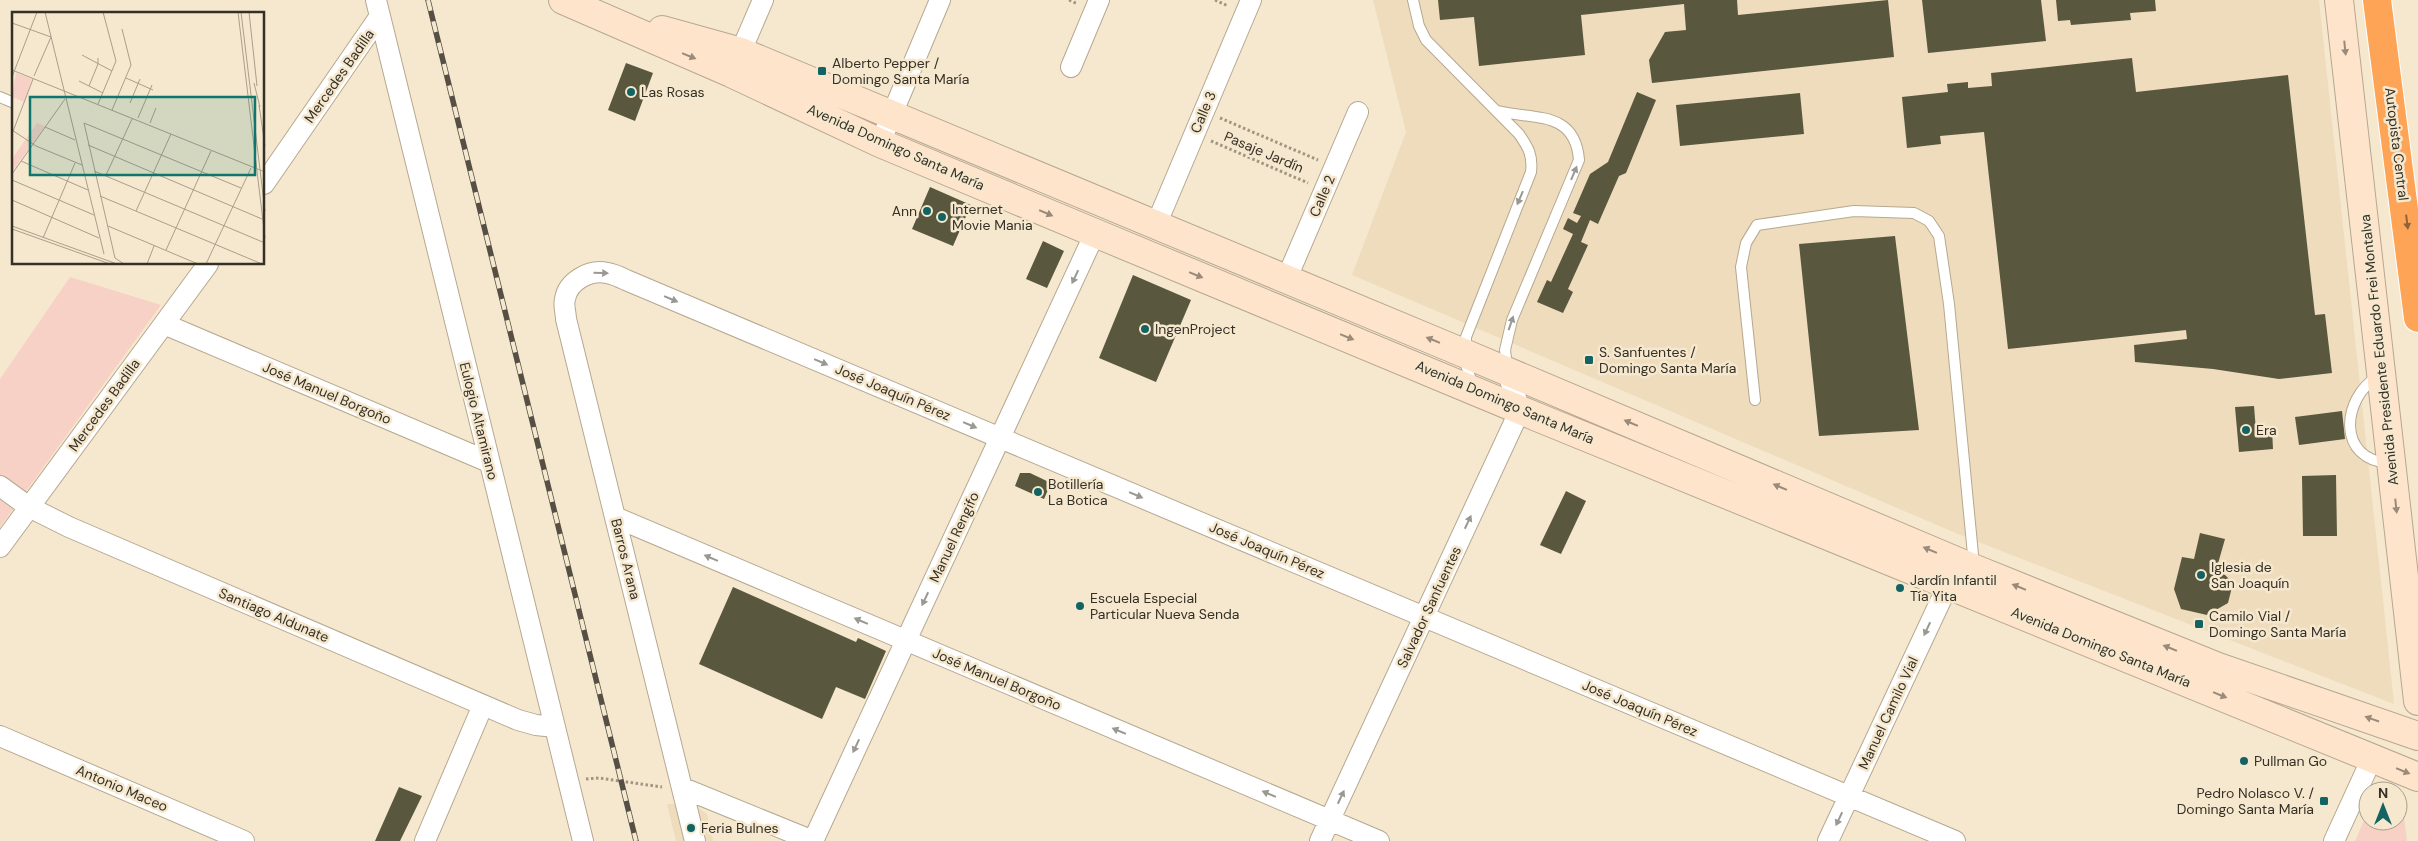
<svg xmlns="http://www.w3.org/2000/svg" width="2418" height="841" font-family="'DM Sans',sans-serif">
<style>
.built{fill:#eedcbc}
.green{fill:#f8d1c6}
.building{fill:#59573e}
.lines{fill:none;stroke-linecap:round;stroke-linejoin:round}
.lane-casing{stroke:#b6a890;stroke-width:12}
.street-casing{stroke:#b6a890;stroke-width:22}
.secondary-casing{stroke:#b6a890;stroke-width:30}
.highway-casing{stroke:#fff;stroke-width:30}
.path{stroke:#9f9582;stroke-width:3;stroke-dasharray:2.5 2.5;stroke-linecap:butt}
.lane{stroke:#fff;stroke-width:10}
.street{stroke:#fff;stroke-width:20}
.secondary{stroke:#ffe4cc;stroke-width:28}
.highway{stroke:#fea456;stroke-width:28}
.rail-casing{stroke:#564f43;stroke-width:5.5}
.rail{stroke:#f6e8ce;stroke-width:4;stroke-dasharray:11;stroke-linecap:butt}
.oneway{fill:#9a8a79}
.oneway2{fill:#9a9892}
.oneway3{fill:#8f643c}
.poi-dot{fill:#136363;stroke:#f6e8ce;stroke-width:2}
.labels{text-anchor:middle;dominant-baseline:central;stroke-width:5;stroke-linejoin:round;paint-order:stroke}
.poi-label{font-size:14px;fill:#353026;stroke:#f6e8ce;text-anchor:start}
.street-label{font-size:14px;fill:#353026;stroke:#f6e8ce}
.inset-road{fill:none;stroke:#a99e8b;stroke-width:1}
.view{fill:#0f766e;fill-opacity:0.15;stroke:#0f766e;stroke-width:2.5}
.inset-edge{fill:none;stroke:#353026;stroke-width:2.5}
</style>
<rect width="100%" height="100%" fill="#f6e8ce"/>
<path class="built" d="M 1373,0 L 2319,0 L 2394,704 L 1958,534 L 1352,275 L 1406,132 Z
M 667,804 L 693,804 L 707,814 L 713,841 L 676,841 Z"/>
<path class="green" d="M 70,277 L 161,305 L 0,527 L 0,379 Z
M 2398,798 L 2402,799 L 2407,841 L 2355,841 L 2368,811 L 2368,821 L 2398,821 Z"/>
<path class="building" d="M 1438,0 L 1737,0 L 1738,15 L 1888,0 L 1894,57 L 1652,83 L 1649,60 L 1665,32 L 1686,30 L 1684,4 L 1581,15 L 1585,55 L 1479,66 L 1474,17 L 1440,20 Z
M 1922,0 L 2041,0 L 2046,41 L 1928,53 Z
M 2056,0 L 2155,0 L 2156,11 L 2130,13 L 2131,20 L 2071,25 L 2070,20 L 2058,21 Z
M 2132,58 L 2136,92 L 2288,75 L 2315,315 L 2325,314 L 2332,373 L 2279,379 L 2213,369 L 2135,362 L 2134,345 L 2187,339 L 2186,330 L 2008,349 L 1984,132 L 1940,136 L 1941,144 L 1907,148 L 1902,97 L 1948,92 L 1947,84 L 1968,82 L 1968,88 L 1992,86 L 1991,73 Z
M 626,63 L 653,73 L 635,121 L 608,110 Z
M 1637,92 L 1656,100 L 1626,173 L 1619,176 L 1598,224 L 1590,220 L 1581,242 L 1588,245 L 1568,289 L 1573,292 L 1563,313 L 1537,302 L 1547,280 L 1551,282 L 1573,234 L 1563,229 L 1568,218 L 1577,223 L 1581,216 L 1573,213 L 1590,174 L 1608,162 Z
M 1800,93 L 1804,134 L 1680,146 L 1676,105 Z
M 930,187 L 971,205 L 953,246 L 912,229 Z
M 1895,236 L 1919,430 L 1819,436 L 1799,244 Z
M 1043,241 L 1064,251 L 1047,288 L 1026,279 Z
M 1133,275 L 1191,300 L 1156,382 L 1099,358 Z
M 2254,406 L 2256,431 L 2272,429 L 2273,449 L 2239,452 L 2235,407 Z
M 2342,411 L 2345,439 L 2299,445 L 2295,417 Z
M 1020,473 L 1030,473 L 1051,483 L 1044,499 L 1015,486 Z
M 2336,475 L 2337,536 L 2303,536 L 2302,476 Z
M 1566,491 L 1586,501 L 1561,554 L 1540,545 Z
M 2200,533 L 2225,539 L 2217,567 L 2233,583 L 2228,603 L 2207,615 L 2181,609 L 2174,589 L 2182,557 L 2194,559 Z
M 733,587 L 856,642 L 858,638 L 886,651 L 865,699 L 836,687 L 822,719 L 699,664 Z
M 399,787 L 422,796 L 400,841 L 375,841 Z"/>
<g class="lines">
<defs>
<path id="lane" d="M 1413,0 L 1419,26 L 1426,40 L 1519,134 C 1528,147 1533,155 1531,172 L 1466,337 L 1466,365 L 1473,386
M 0,97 L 14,103
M 1498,111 C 1534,120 1575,110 1579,160 L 1512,320 L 1505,350 L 1507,367
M 2378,376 C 2341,399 2337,460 2389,463
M 1755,400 L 1741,267 L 1746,243 L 1757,225 L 1854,211 L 1914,213 L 1929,221 L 1939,236 L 1949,304 L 1974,565"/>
<path id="street" d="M 376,0 L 583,841
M 735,65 L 763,0
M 1071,67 L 1099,0
M 880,143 L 940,0
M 264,184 L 380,16
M 1156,225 L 1251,0
M 1286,280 L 1358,112
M 164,324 L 489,462
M 0,486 L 29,507 L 69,527 L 518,720 L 536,725 L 555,727
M 615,517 L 1379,841
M 0,547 L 208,264
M 0,736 L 244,841
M 683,788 L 813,841
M 425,841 L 483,705
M 695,841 L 566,319 C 566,313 563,305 565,299 C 568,281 590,269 607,273 C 614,274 620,277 626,280 L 1955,841
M 813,841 L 1095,233
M 1320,841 L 1520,410 L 1507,371
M 1828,841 L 1948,585
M 2334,841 L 2372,758"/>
<path id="secondary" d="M 563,0 L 731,73 L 880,143 L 1095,233 L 1537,417 L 2418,777
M 2339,0 L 2418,701
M 662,30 L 741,52 L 1466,354 L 1975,569 L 2218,667 L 2418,736"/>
<path id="highway" d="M 2377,0 L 2418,318"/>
</defs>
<use href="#lane" class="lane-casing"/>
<use href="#street" class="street-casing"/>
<use href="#secondary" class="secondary-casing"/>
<use href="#highway" class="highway-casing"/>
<path class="path" d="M 1069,0 L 1078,4
M 1215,0 L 1228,6
M 1220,118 L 1318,160
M 1211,141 L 1308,183
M 586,779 L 599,778 L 662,787"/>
<use href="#lane" class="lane"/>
<use href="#street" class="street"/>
<use href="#secondary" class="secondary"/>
<use href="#highway" class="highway"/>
<defs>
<path id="rail" d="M 428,0 L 636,841"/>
</defs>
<use href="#rail" class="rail-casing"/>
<use href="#rail" class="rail"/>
</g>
<defs><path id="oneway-solid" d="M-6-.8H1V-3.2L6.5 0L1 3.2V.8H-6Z" transform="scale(1.25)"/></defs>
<g class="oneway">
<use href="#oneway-solid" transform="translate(2345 48) rotate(84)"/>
<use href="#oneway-solid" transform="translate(689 56) rotate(22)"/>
<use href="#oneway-solid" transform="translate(1046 213) rotate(23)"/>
<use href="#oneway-solid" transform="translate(1196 275) rotate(22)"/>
<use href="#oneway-solid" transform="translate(1347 337) rotate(22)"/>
<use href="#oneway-solid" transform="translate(1433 340) rotate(-158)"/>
<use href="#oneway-solid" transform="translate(1631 423) rotate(-157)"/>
<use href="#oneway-solid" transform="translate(1780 487) rotate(-157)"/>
<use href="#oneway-solid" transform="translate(2396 506) rotate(84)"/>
<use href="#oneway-solid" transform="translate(1930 550) rotate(-157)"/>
<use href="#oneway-solid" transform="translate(2019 587) rotate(-158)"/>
<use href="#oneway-solid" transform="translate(2170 648) rotate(-158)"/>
<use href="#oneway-solid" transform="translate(2220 695) rotate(22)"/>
<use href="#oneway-solid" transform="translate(2372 719) rotate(-161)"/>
<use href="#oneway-solid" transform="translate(2403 771) rotate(22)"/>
</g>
<g class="oneway2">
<use href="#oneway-solid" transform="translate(1574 173) rotate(-67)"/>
<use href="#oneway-solid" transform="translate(1520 198) rotate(113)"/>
<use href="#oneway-solid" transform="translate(601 273) rotate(2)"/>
<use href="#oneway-solid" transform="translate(1075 277) rotate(115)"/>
<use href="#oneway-solid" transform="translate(671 299) rotate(23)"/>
<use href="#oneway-solid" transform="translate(1511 323) rotate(-71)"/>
<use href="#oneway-solid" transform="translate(821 362) rotate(23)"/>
<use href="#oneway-solid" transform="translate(970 425) rotate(23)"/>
<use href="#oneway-solid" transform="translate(1136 495) rotate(23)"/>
<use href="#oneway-solid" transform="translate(1468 522) rotate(-65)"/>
<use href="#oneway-solid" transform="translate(711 558) rotate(-157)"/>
<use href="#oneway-solid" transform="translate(925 599) rotate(115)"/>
<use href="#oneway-solid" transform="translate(861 621) rotate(-157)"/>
<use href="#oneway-solid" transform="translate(1927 629) rotate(115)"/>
<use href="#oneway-solid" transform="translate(1119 731) rotate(-157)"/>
<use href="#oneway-solid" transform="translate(856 746) rotate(115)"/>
<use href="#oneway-solid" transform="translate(1269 794) rotate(-157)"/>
<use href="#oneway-solid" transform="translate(1341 797) rotate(-65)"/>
<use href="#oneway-solid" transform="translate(1839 819) rotate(115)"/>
</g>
<use class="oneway3" href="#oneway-solid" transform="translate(2407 222) rotate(83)"/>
<g class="poi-dot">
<rect x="817" y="66" width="10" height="10" rx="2.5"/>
<circle cx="631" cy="92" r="5"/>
<circle cx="927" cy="211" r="5"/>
<circle cx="942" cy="217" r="5"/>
<circle cx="1145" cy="329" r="5"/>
<rect x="1584" y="355" width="10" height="10" rx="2.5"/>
<circle cx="2246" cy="430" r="5"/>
<circle cx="1038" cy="492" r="5"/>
<circle cx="2201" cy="575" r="5"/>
<circle cx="1900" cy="588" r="5"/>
<circle cx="1080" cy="606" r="5"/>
<rect x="2194" y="619" width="10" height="10" rx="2.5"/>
<circle cx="2244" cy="761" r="5"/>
<rect x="2319" y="796" width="10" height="10" rx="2.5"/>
<circle cx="691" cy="828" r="5"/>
</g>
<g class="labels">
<g class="poi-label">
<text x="832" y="63">Alberto Pepper /<tspan x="832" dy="16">Domingo Santa María</tspan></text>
<text x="641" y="92">Las Rosas</text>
<text x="952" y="209">Internet<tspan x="952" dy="16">Movie Mania</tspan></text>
<text x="917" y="211" text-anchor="end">Ann</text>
<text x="1155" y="329">IngenProject</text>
<text x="1599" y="352">S. Sanfuentes /<tspan x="1599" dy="16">Domingo Santa María</tspan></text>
<text x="2256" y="430">Era</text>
<text x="1048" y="484">Botillería<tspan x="1048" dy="16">La Botica</tspan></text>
<text x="2211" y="567">Iglesia de<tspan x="2211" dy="16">San Joaquín</tspan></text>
<text x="1910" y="580">Jardín Infantil<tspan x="1910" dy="16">Tía Yita</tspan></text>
<text x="1090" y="598">Escuela Especial<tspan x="1090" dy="16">Particular Nueva Senda</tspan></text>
<text x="2209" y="616">Camilo Vial /<tspan x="2209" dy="16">Domingo Santa María</tspan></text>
<text x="2254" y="761">Pullman Go</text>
<text x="2314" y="793" text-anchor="end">Pedro Nolasco V. /<tspan x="2314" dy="16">Domingo Santa María</tspan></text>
<text x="701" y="828">Feria Bulnes</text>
</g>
<g class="street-label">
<text transform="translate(339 76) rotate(-55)">Mercedes Badilla</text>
<text transform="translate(1203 112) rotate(-67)">Calle 3</text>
<text transform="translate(2397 144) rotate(83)">Autopista Central</text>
<text transform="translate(896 147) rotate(24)">Avenida Domingo Santa María</text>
<text transform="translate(1264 152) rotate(23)">Pasaje Jardín</text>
<text transform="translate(1322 196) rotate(-67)">Calle 2</text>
<text transform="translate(2379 350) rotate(-96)">Avenida Presidente Eduardo Frei Montalva</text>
<text transform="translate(893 392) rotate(23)">José Joaquín Pérez</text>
<text transform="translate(327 393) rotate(23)">José Manuel Borgoño</text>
<text transform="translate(1505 402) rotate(23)">Avenida Domingo Santa María</text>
<text transform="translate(104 405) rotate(-54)">Mercedes Badilla</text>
<text transform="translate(479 421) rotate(76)">Eulogio Altamirano</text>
<text transform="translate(954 537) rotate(-65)">Manuel Rengifo</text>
<text transform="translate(1267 550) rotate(23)">José Joaquín Pérez</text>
<text transform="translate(626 559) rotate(76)">Barros Arana</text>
<text transform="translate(1429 607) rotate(-65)">Salvador Sanfuentes</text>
<text transform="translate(274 615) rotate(23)">Santiago Aldunate</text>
<text transform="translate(2101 647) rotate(22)">Avenida Domingo Santa María</text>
<text transform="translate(997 679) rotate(23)">José Manuel Borgoño</text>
<text transform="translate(1640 708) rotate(23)">José Joaquín Pérez</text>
<text transform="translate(1888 713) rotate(-65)">Manuel Camilo Vial</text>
<text transform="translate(122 788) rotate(23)">Antonio Maceo</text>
</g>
</g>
<g transform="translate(12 12)">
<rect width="252" height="252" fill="#f6e8ce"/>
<path d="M 4,61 L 20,67 L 12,90 L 0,85 ZM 25,111 L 33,114 L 0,160 L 0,147 Z" fill="#f8d1c6"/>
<path class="inset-road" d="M 33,0 L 92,242M 226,0 L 253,226M 229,0 L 253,199M 237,0 L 245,74M 0,11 L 39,25 L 22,64M 70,43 L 100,59M 0,58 L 253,160M 0,65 L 25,0M 114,66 L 141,78M 67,69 L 91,81M 242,71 L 248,95M 77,74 L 86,52 L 86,46M 118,91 L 128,67M 86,92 L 104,49 L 91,0M 247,93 L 253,134M 100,98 L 119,53 L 110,17M 126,106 L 140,73M 138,111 L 144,96M 33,115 L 63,128M 0,118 L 24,134 L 70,153M 0,122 L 21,67M 76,133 L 250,207M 9,149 L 76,178M 82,159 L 253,231M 0,162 L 53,87M 94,163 L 120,107M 0,168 L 82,203M 88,184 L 250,252M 0,188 L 87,226M 124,199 L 159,122M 0,214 L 105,252M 96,214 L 186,252M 0,217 L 98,252M 31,226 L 63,151M 154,238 L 199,139M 112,252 L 103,246 L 72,111 L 229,176M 135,252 L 142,234M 194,252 L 239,156"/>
<path class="view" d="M 18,85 L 243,85 L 243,163 L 18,163 Z"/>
<rect width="252" height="252" class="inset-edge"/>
</g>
<g transform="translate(2383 806)"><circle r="24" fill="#f6e8ce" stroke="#a99e8b"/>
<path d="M0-4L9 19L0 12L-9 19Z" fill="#136363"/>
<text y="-8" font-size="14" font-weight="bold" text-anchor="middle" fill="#353026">N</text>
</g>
</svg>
